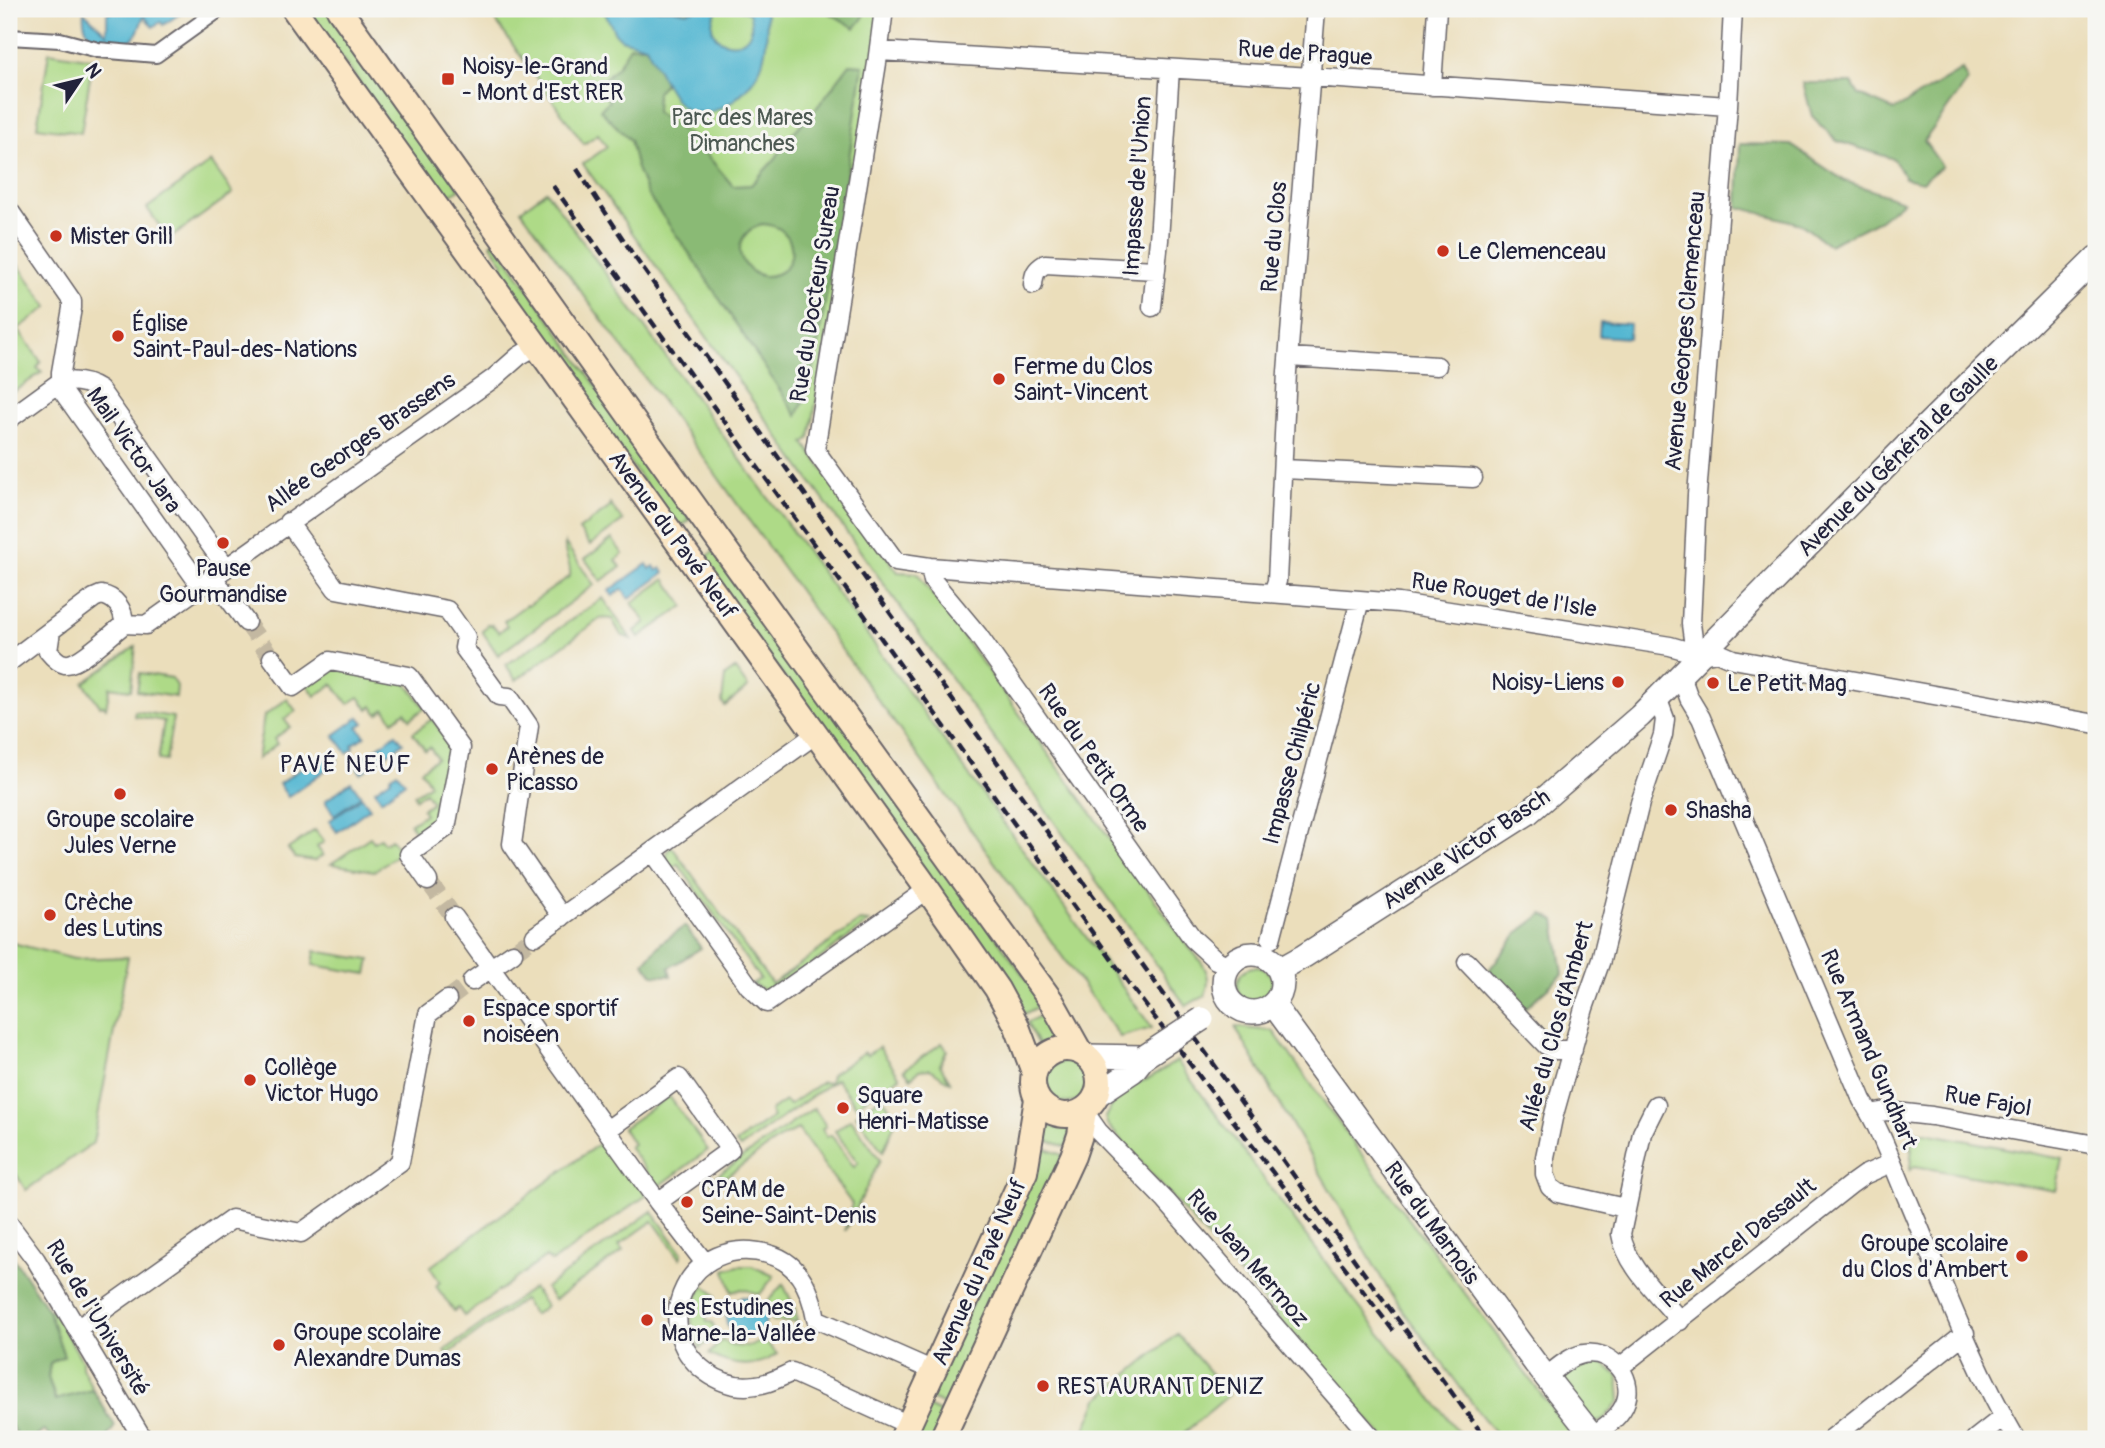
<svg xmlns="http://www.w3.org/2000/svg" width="2105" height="1448" font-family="Pangolin,sans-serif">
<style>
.green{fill:#aeda87;stroke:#687e61;stroke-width:2}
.forest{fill:#8aba74;stroke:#566e58;stroke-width:2;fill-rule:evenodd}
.water{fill:#54b7d2;stroke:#3b6c86;stroke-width:2}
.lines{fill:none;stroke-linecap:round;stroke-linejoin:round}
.minor-tunnel{stroke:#c3b8a1;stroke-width:18;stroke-dasharray:18 9;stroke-linecap:butt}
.pedestrian-casing{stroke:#686468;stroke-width:18}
.minor-casing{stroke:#686468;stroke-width:21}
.tertiary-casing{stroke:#686468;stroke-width:26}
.secondary-casing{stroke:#686468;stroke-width:28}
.pedestrian{stroke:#fff;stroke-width:14}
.minor{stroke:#fff;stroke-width:18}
.tertiary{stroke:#fff;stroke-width:23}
.secondary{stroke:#fbe6c4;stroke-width:24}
.rail{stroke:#22223b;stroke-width:4.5;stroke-dasharray:10 5;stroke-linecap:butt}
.tertiary-bridge-casing{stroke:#686468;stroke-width:26;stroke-linecap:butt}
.tertiary-bridge{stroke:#fff;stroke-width:23}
.poi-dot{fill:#c8321e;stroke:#f6f6f2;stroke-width:2.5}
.labels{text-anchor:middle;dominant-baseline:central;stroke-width:6;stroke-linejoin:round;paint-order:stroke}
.street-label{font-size:23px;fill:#22223b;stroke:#f6f6f2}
.poi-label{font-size:23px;fill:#22223b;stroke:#f6f6f2;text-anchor:start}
.park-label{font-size:23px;fill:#4c5952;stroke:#f6f6f2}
.neighbourhood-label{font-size:24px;letter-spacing:2px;fill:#22223b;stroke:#f6f6f2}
</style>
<rect width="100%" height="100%" fill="#f6f6f2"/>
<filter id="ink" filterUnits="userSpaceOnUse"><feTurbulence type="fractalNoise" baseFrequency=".0143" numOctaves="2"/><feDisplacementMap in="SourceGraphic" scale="14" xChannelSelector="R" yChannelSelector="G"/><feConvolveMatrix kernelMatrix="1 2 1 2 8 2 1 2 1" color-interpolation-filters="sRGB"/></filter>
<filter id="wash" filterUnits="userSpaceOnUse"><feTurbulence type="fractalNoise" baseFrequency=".00686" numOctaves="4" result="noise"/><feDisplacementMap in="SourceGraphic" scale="28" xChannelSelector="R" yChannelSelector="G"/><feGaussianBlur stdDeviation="1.57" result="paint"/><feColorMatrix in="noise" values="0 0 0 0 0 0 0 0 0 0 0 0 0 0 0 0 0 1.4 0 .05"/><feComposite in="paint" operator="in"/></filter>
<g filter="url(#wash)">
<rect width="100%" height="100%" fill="#ebdebb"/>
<path class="green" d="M 307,9 L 329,9 L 460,189 L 442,199 Z
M 487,9 L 884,9 L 810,438 L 804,443 L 898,572 L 917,573 L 1188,946 C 1202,962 1214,974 1205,995 L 1186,1006 L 583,164 L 607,147 L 598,134 L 584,144 Z
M 49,52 L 93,59 L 81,133 L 37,127 Z
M 211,162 L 233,193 L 169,239 L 147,208 Z
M 546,191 L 1152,1028 L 1120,1037 L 712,469 L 521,210 Z
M 495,241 L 690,520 L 677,529 L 494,272 L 504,264 L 491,244 Z
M 9,252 L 48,307 L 18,329 L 41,362 L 37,368 L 42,372 L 9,395 Z
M 610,504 L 623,521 L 590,545 L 579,530 L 610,507 Z
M 688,534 L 706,557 L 718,549 L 1044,1004 L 1024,1014 L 684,537 Z
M 612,539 L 623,554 L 616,560 L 621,567 L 601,581 L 585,559 Z
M 565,543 L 594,585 L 498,655 L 482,631 L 486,628 L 487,624 L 492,625 L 499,632 L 507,626 L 504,621 L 526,605 L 529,605 L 570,576 C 572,562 563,557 565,543 Z
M 665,579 L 684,606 L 639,637 L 635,631 L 646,622 L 632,603 Z
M 603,598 L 631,639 L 621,635 L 612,619 L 601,618 L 516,680 L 506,665 Z
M 136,646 L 131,690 L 110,687 L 106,708 L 103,705 L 100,706 L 84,683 Z
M 328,667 L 405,681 L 425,708 L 410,719 L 405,712 L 393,721 L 385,709 L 378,714 L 372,706 L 368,709 L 359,697 L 348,704 L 333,684 L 315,696 L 306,683 Z
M 735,669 L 748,687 L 725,706 L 722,702 L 725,676 Z
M 140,673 L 172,678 L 177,686 L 176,697 L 137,691 Z
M 287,699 L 296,711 L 284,719 L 290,727 L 274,739 L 277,744 L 257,759 L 264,716 Z
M 135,711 L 173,717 L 166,761 L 158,760 L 164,721 L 134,716 Z
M 432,719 L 452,746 L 438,824 L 420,838 L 410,824 L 425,814 L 422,809 L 432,802 L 425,792 L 416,799 L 414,795 L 430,784 L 421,770 L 437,758 L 430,747 L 425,750 L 413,733 Z
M 315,830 L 324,842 L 317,847 L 323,855 L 314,861 L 295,858 L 288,849 Z
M 370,837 L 374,842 L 380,838 L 384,843 L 391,839 L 401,852 L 374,871 L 331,864 Z
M 672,847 L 772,984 L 860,921 L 869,922 L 772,994 L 752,984 L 760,979 L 678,864 L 670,870 L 666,860 L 667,851 Z
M 9,942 L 74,959 L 128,957 L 93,1143 L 26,1190 L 9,1163 Z
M 315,951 L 370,960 L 367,974 L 313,965 Z
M1237 985a18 18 0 1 1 36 0a18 18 0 1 1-36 0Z
M 1048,1011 L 1062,1036 L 1038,1045 L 1027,1023 Z
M 1235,1027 L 1273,1031 L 1390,1194 L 1575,1439 L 1499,1439 L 1392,1296 Z
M 942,1043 L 947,1050 L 940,1065 L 951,1083 L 930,1069 L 919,1070 L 911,1078 L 904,1070 Z
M 879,1047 L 900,1077 L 881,1090 L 876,1083 L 873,1085 L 877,1091 L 856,1106 L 836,1079 L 740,1148 L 736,1143 L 773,1117 L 770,1111 L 785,1101 L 789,1105 L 822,1082 L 829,1083 L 831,1075 L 864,1052 L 867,1055 Z
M 1177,1061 L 1352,1298 L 1464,1439 L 1385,1439 L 1107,1124 L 1105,1117 L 1123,1088 L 1148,1079 Z
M1046 1082a21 21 0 1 1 42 0a21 21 0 1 1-42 0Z
M 669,1096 L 708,1150 L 658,1187 L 629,1147 L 633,1144 L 623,1128 Z
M 882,1097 L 897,1118 L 883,1152 L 856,1115 Z
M 814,1108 L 826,1126 L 822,1129 L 827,1137 L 831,1135 L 854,1167 L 858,1163 L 835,1131 L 851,1119 L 880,1160 L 846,1230 L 845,1230 L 852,1204 L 798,1129 L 783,1136 L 714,1185 L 710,1180 Z
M 1046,1125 L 1071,1129 L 1067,1147 L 1042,1139 Z
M 1915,1131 L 2063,1159 L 2056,1191 L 1915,1166 L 1910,1170 L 1913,1133 Z
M 607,1138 L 647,1195 L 552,1262 L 546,1257 L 464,1316 L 458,1308 L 454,1311 L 436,1286 L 440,1282 L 430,1267 Z
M 1041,1147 L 1063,1155 L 949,1407 L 930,1399 Z
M 652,1211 L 682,1253 L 680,1258 L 653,1221 L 619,1245 L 623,1251 L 554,1300 L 545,1288 Z
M 738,1266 L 752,1266 L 774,1276 L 760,1294 L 742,1289 L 732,1292 L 725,1270 Z
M 783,1284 L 795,1308 L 797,1322 L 772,1321 L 772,1313 L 767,1302 Z
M 704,1285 L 716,1296 L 706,1312 L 707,1322 L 712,1322 L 717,1335 L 700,1348 C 687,1323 689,1307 704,1285 Z
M 533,1288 L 546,1306 L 534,1315 L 523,1300 L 448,1354 L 444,1351 Z
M 48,1310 L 52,1310 L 82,1360 L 82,1367 L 93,1390 L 56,1400 L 48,1377 L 50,1363 L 64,1356 Z
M 1177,1334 L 1229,1395 L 1184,1433 L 1181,1439 L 1081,1439 L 1098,1399 Z
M 722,1340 C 738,1350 748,1348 764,1340 L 777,1354 C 755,1370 732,1367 709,1354 Z
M 1582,1362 L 1602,1362 L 1618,1376 L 1620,1401 L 1602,1421 L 1594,1423 L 1559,1380 L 1564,1373 Z
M 926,1406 L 945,1415 L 934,1439 L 911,1439 Z"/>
<path class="forest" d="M 823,9 L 864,9 L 863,18 L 855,28 Z
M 630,46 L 646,46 L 666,82 L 657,92 L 656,112 L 692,137 L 733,186 L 751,185 L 775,159 L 793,133 L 818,106 L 850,64 L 863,65 L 844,192 L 811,385 L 797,416 L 689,253 L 647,194 L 636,166 L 630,140 L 600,110 L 609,101 L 597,85 L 617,67 ZM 762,224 C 802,225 800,277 764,276 C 755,275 747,269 743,261 C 734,244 746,229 762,224 Z
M 1962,70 L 1968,81 L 1924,141 L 1942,166 L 1922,182 L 1905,178 L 1894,159 L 1837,141 L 1812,116 L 1803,83 L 1852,83 L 1859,95 L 1894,110 Z
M 1740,144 L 1791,145 L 1845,181 L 1903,201 L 1880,220 L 1829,245 L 1801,224 L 1738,207 Z
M 1543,914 L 1555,920 L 1563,974 L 1524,1009 L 1489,970 L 1519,932 Z
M 685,926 L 701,948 L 669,968 L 671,976 L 653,975 L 644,963 L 661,943 Z
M 9,1251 L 48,1310 L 64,1356 L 50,1363 L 48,1377 L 55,1400 L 93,1390 L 115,1426 L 106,1439 L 51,1439 L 44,1430 L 34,1439 L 19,1439 L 9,1422 Z"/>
<path class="water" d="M 112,9 L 187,9 L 163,25 L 161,22 L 153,27 L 144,16 C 141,22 140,30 135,36 C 115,59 80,42 84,12 L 107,34 L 107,13 L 112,12 Z
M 603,9 L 672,9 L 687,12 L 696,9 L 718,9 C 691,49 765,59 749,13 L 741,9 L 765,9 C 768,23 767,49 762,63 C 753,91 711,127 682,107 C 670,97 654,61 646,46 L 621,39 L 615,33 Z
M 1600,322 L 1630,324 L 1629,338 L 1599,336 Z
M 647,564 L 650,569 L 654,566 L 657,571 L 661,568 L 664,573 L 629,599 L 622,589 L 613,596 L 609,591 Z
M 359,717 L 364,723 L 358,727 L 365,736 L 352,745 L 354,748 L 347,753 L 334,735 Z
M 396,734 L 403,743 L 361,773 L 355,764 Z
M 332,753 L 338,761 L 288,797 L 279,784 L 307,764 L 311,768 Z
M 397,772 L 405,782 L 381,800 L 375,790 L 391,779 L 390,777 Z
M 351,782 L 361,796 L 334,815 L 325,801 Z
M 362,797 L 370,808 L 337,832 L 329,821 Z
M726 1317a20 20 0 1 1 40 0a20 20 0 1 1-40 0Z"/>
</g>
<g filter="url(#ink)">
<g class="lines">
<path class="minor-tunnel" d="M 246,622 L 272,658
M 428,881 L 454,917
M 513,953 L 535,936
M 447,1000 L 472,981"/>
<defs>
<path id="pedestrian" d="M 9,37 L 60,40 L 98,50 L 156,55 L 220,9"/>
<path id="minor" d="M 884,9 L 877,63 L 815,450 L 896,562 L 930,567 L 1399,603 L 1670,646 L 1701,655 L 1717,652 L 1733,659 L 2096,724
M 879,51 L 1312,77 L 1728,106
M 1432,86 L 1437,9
M 9,210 L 72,301 L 72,308 L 61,372 L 61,389 L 200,585
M 1033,285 C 1034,274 1035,270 1045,264 L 1155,270
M 1152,307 L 1159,240 L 1170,69
M 1289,357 L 1437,366
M 9,419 L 60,382 C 73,380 88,382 100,390 L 226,567
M 1283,469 L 1473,478
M 288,522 L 336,589 L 447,610 L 466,637 L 464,648 L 499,696 L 509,697 L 529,726 L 512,844 L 562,917
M 930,567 L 933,581 L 978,635 L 1193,939 L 1216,960 L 1230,966
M 212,576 L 246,622
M 1273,593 L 1277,581 L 1287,372 L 1316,9
M 124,624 L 146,625 L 494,378 L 519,356 L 536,346
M 1701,655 L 1693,639 L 1691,624 L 1697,495 L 1728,106 L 1733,9
M 272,658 L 293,687 L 330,661 L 409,676 L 461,748 L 446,828 L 409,854 L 428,881
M 9,662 L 94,598 L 101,595 C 116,597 124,610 124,624 C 113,633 78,666 65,664 C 58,663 52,656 48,651 L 51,631
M 1681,676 L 1689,698 L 1701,718 L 1862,1100 C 1881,1130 1893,1166 1907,1198 C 1941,1278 1972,1364 2016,1439
M 653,852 L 749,986 L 767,1003 L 927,890
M 454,917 L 658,1202 L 705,1263
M 535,936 L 816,734
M 1271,939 L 1360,600
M 1467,962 L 1546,1045 L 1555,1050 L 1573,1050
M 472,981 L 513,953
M 1656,1105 L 1642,1133 L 1621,1234 C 1626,1266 1660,1296 1680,1321
M 1084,1111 L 1098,1131 L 1166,1201 L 1373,1439
M 1870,1114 L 1887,1111 L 1932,1116 L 2096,1145
M 607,1130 L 679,1078 L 730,1150 L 658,1202
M 1625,1208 L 1558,1193 L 1550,1187 L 1545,1174 L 1545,1157 L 1553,1118 L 1584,1008 L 1601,960 L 1640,803 L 1663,735 L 1665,719 L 1658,700
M 9,1224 L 36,1260 L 143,1439
M 77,1329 L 232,1219 L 301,1233 L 400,1162 L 428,1014 L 447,1000
M 1620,1367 L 1850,1185 L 1864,1175 L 1891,1163
M 1546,1377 C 1557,1368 1569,1357 1583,1354 C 1610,1349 1634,1376 1626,1401 C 1621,1417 1605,1427 1592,1436
M 909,1425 L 792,1372 C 781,1377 769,1384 756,1385 C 738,1388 721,1383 706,1372 C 644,1326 691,1232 768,1254 C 799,1262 811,1290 816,1319 L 934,1371
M 1831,1439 L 1965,1333
M 1975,1439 L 2003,1417"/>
<path id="tertiary" d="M1224 983a29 29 0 1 1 58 0a29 29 0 1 1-58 0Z
M 1279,970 L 1304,956 L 1528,813 L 1640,716 L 1928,424 L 2096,258
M 1273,1004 L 1535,1363 L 1595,1439
M 1087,1056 L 1144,1057
M 1097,1095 L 1133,1071 L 1144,1057"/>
<path id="secondary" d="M 294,9 L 921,880 L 997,989 L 1016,1024 L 1034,1072
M 339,9 L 719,541 L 1052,1002 L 1080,1052
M1033 1082a33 33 0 1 1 66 0a33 33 0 1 1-66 0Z
M 902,1439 L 1025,1172 L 1037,1099
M 942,1439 L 1073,1156 L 1080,1135 L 1084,1111"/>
</defs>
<use href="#pedestrian" class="pedestrian-casing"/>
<use href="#minor" class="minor-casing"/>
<use href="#tertiary" class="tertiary-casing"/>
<use href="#secondary" class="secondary-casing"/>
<use href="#pedestrian" class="pedestrian"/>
<use href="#minor" class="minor"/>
<use href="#tertiary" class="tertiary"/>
<use href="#secondary" class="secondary"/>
<path class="rail" d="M 577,169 L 636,259 L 1371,1283 L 1486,1439
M 553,186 L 807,535 L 1130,985 L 1395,1333"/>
<defs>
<path id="tertiary-bridge" d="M 1144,1057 L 1202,1019"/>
</defs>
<use href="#tertiary-bridge" class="tertiary-bridge-casing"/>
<use href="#tertiary-bridge" class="tertiary-bridge"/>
</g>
</g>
<g class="poi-dot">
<rect x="441" y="72" width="14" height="14" rx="3.5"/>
<circle cx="56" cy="236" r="7"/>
<circle cx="1443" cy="251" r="7"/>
<circle cx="118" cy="336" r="7"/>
<circle cx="999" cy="379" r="7"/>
<circle cx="223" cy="543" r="7"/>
<circle cx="1618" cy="682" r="7"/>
<circle cx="1713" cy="683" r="7"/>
<circle cx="492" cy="769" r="7"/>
<circle cx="120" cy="794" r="7"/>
<circle cx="1671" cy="810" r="7"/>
<circle cx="50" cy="915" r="7"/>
<circle cx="469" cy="1021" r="7"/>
<circle cx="250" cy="1080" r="7"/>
<circle cx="843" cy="1108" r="7"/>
<circle cx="687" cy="1202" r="7"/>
<circle cx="2022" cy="1256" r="7"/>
<circle cx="647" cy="1320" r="7"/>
<circle cx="279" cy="1345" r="7"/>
<circle cx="1043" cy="1386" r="7"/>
</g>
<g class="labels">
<g class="street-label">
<text transform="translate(1305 53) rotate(4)">Rue de Prague</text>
<text transform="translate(1137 186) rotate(-86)">Impasse de l'Union</text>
<text transform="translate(1274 237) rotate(-85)">Rue du Clos</text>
<text transform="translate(815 294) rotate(-81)">Rue du Docteur Sureau</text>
<text transform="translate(1685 331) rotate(-85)">Avenue Georges Clemenceau</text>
<text transform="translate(360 442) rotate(-35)">Allée Georges Brassens</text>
<text transform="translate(134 450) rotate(55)">Mail Victor Jara</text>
<text transform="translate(1898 456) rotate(-45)">Avenue du Général de Gaulle</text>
<text transform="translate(673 535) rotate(54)">Avenue du Pavé Neuf</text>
<text transform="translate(1504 595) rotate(9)">Rue Rouget de l'Isle</text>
<text transform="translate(1094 758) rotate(55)">Rue du Petit Orme</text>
<text transform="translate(1292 763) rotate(-75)">Impasse Chilpéric</text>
<text transform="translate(1466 849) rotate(-34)">Avenue Victor Basch</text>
<text transform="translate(1556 1026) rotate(-74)">Allée du Clos d’Ambert</text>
<text transform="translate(1869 1049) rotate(67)">Rue Armand Gundhart</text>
<text transform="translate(1988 1101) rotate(10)">Rue Fajol</text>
<text transform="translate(1432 1223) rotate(54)">Rue du Marnois</text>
<text transform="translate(1738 1243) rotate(-39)">Rue Marcel Dassault</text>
<text transform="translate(1248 1258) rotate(49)">Rue Jean Mermoz</text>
<text transform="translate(979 1272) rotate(-66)">Avenue du Pavé Neuf</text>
<text transform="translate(98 1318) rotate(59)">Rue de l'Université</text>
</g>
<g class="poi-label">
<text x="462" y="66">Noisy-le-Grand<tspan x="462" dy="26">- Mont d'Est RER</tspan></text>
<text x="70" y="236">Mister Grill</text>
<text x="1457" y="251">Le Clemenceau</text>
<text x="132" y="323">Église<tspan x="132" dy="26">Saint-Paul-des-Nations</tspan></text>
<text x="1013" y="366">Ferme du Clos<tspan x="1013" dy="26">Saint-Vincent</tspan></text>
<text x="223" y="568" text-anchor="middle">Pause<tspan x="223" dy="26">Gourmandise</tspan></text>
<text x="1604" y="682" text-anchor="end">Noisy-Liens</text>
<text x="1727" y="683">Le Petit Mag</text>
<text x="506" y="756">Arènes de<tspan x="506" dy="26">Picasso</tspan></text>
<text x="1685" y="810">Shasha</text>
<text x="120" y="819" text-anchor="middle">Groupe scolaire<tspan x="120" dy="26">Jules Verne</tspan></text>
<text x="64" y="902">Crèche<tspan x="64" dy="26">des Lutins</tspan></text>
<text x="483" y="1008">Espace sportif<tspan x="483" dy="26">noiséen</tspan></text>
<text x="264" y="1067">Collège<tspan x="264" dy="26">Victor Hugo</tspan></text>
<text x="857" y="1095">Square<tspan x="857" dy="26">Henri-Matisse</tspan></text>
<text x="701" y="1189">CPAM de<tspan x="701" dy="26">Seine-Saint-Denis</tspan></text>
<text x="2008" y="1243" text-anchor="end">Groupe scolaire<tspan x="2008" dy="26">du Clos d'Ambert</tspan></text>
<text x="661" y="1307">Les Estudines<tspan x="661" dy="26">Marne-la-Vallée</tspan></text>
<text x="293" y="1332">Groupe scolaire<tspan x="293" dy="26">Alexandre Dumas</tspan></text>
<text x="1057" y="1386">RESTAURANT DENIZ</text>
</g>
<g class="park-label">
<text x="742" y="117">Parc des Mares<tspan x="742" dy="26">Dimanches</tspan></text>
</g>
<g class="neighbourhood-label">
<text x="346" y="764">PAVÉ NEUF</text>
</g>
</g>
<rect width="2105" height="1448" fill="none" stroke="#f6f6f2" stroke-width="35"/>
<g transform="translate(80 80) rotate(55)" stroke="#f6f6f2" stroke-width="5" paint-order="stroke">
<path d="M0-5L12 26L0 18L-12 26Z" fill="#22223b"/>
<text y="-10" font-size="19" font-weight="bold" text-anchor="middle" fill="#22223b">N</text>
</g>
</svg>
